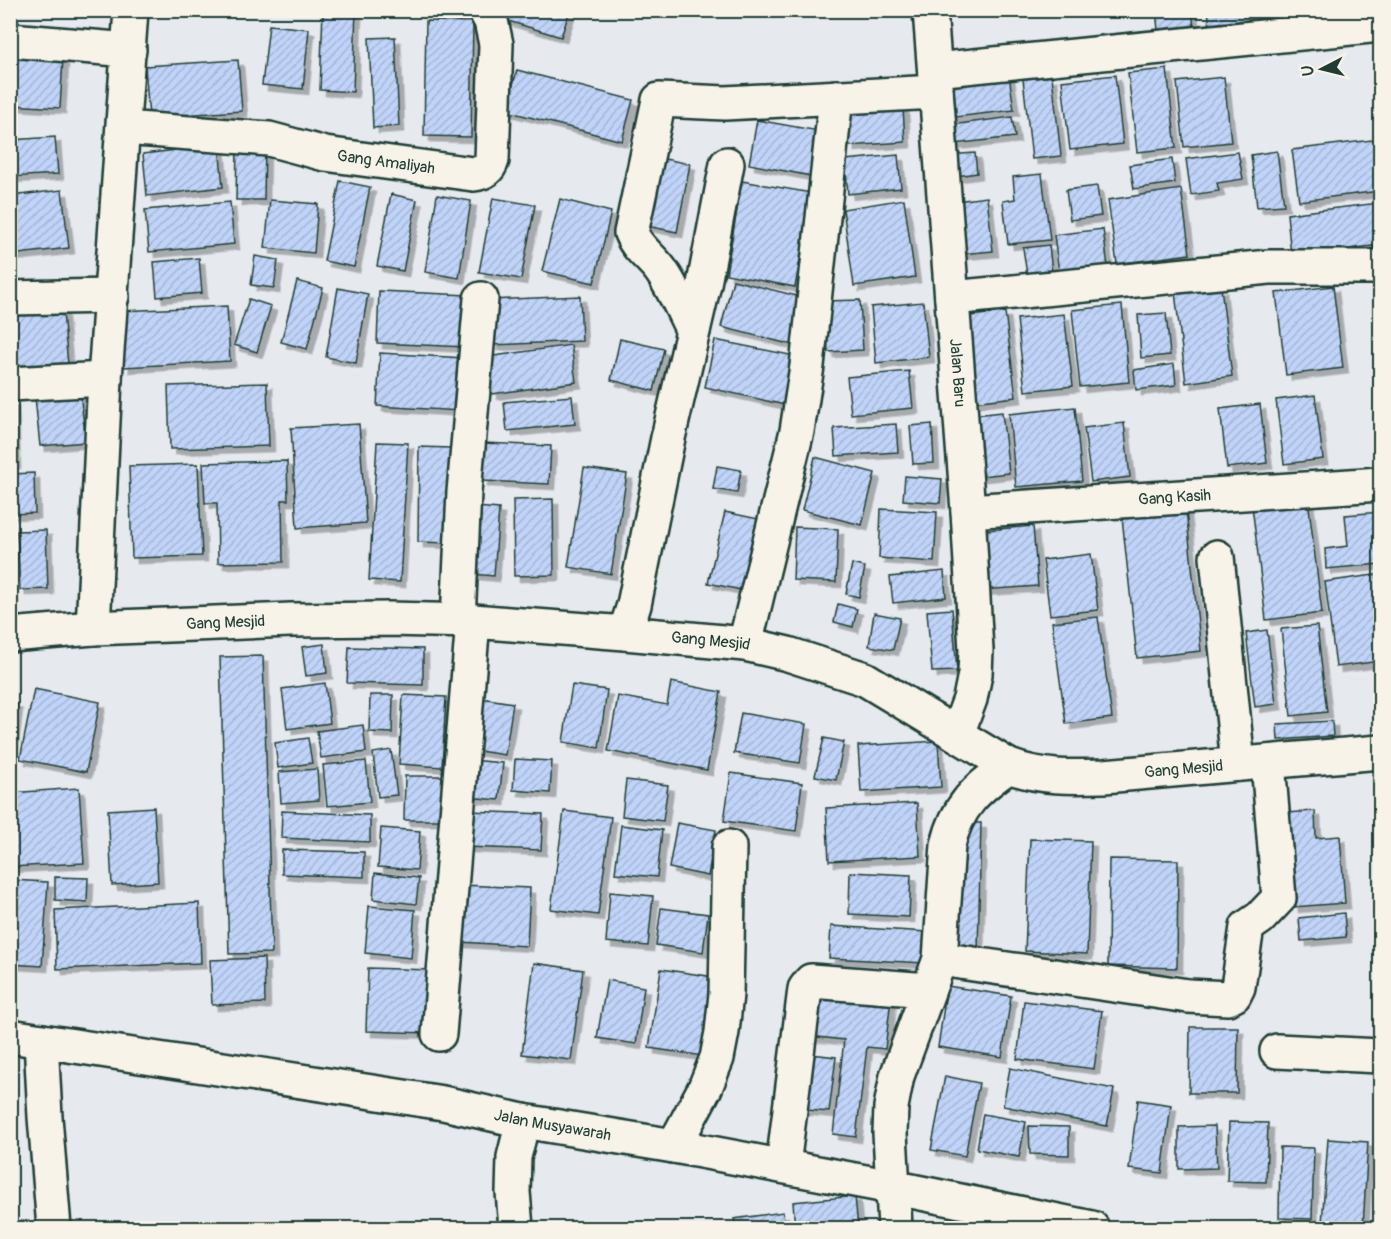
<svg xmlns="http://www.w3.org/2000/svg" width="1391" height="1239" font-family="Pangolin,sans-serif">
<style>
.building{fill:url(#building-hatch);stroke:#1f3d34;stroke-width:1.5;filter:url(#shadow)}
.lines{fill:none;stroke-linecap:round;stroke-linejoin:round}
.minor-casing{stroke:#1f3d34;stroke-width:38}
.minor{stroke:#f7f3e8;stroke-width:33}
.labels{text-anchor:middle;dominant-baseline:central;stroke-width:6;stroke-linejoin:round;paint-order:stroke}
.street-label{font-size:16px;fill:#1f3d34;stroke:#f7f3e8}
</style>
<defs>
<pattern id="building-hatch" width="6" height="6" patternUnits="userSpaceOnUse" patternTransform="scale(1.5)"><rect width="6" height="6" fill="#c0d3f8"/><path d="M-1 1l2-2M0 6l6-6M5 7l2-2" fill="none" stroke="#a5b6d5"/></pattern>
<filter id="shadow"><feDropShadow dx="5.5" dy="5.5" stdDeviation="0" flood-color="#0004"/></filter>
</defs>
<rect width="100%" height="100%" fill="#e6e9ed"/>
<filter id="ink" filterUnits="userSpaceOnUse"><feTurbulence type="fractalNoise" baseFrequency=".0167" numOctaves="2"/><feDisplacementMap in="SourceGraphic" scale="12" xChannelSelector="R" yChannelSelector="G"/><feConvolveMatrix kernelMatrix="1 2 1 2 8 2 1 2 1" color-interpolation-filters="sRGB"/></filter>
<g filter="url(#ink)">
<path class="building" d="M 323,10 L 356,10 L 353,92 L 320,90 Z
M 508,10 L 570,10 L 561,37 L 505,20 Z
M 1156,10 L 1192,10 L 1195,37 L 1159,40 Z
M 1208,10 L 1290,10 L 1291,25 L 1211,35 Z
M 1302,10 L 1361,10 L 1303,20 Z
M 426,21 L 473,22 L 471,137 L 424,136 Z
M 269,25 L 309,29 L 303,89 L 262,85 Z
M 395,37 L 399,126 L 373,128 L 369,38 Z
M 10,56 L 63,59 L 60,108 L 10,105 Z
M 238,60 L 242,111 L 149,117 L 145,66 Z
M 1167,69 L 1176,148 L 1137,152 L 1128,73 Z
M 517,70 L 633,100 L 622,141 L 506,111 Z
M 1009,75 L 1014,110 L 947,118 L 942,84 Z
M 1115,75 L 1123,144 L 1070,150 L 1062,81 Z
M 1052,76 L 1061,156 L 1032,159 L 1023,79 Z
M 1224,77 L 1231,142 L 1184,147 L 1177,82 Z
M 903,107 L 905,142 L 849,146 L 847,110 Z
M 1012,117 L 1015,137 L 953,144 L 951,125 Z
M 757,120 L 819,131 L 811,176 L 749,164 Z
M 55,137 L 58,174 L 10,177 L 10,140 Z
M 1380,139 L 1380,191 L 1299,201 L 1292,150 Z
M 219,145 L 223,187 L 147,196 L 143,154 Z
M 237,146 L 265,146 L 264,200 L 236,200 Z
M 1277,151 L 1284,205 L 1257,207 L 1251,155 Z
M 1238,152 L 1243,179 L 1217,183 L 1219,191 L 1191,195 L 1186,159 Z
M 975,153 L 977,173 L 950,177 L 947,155 Z
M 898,155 L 901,188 L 848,194 L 845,160 Z
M 650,156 L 690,164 L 677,232 L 636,224 Z
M 1172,159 L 1175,183 L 1134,189 L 1130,165 Z
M 1042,174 L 1050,240 L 1008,244 L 1003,201 L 1015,199 L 1013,177 Z
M 340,181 L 370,187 L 354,267 L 324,261 Z
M 742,181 L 812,193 L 795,287 L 726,274 Z
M 1097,186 L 1101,216 L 1070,220 L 1066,190 Z
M 1181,189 L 1190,254 L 1117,264 L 1108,200 Z
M 62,190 L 69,248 L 10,255 L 10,196 Z
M 391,194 L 417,200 L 403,271 L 377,266 Z
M 437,195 L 471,201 L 459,278 L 425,272 Z
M 987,197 L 993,251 L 961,254 L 956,201 Z
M 493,198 L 535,205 L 521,279 L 479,272 Z
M 560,199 L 611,212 L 594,283 L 542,271 Z
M 904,199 L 915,277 L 854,286 L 843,209 Z
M 270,200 L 318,204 L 314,253 L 265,248 Z
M 230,202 L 234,244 L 149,252 L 145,210 Z
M 1379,203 L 1380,245 L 1291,256 L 1287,214 Z
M 1103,229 L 1108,267 L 1059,273 L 1054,235 Z
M 1049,245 L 1052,272 L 1027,275 L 1023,248 Z
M 255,256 L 278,260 L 274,288 L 251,285 Z
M 199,258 L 202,293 L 157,297 L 154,262 Z
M 733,280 L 805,298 L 793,345 L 721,327 Z
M 297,281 L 323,288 L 307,349 L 281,342 Z
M 1333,286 L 1343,368 L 1286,375 L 1276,293 Z
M 1221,287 L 1232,376 L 1186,383 L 1175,292 Z
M 338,288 L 368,294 L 356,363 L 326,357 Z
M 379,291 L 468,295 L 466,347 L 377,343 Z
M 580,296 L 582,341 L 492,345 L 490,300 Z
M 249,299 L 271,306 L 257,352 L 234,345 Z
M 860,300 L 863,350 L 828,352 L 825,301 Z
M 923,302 L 929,357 L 876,363 L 871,307 Z
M 62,303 L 68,364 L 10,370 L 10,308 Z
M 1122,305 L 1129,382 L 1080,387 L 1072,310 Z
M 227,306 L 230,361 L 124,367 L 121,311 Z
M 1005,312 L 1016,397 L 972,402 L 961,317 Z
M 1166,313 L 1170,355 L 1141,358 L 1138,315 Z
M 1064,314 L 1073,386 L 1025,391 L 1017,319 Z
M 620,339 L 664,349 L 654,391 L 611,380 Z
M 715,340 L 795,356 L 785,405 L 705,387 Z
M 571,345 L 576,382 L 492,394 L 487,357 Z
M 380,353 L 464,358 L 461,411 L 377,406 Z
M 1174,364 L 1176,385 L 1136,390 L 1134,370 Z
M 909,371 L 913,408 L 851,414 L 847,377 Z
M 267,383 L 269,446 L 170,449 L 168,386 Z
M 80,392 L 86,442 L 40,446 L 35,397 Z
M 1315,395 L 1323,459 L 1284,464 L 1276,400 Z
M 572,396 L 575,424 L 507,431 L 504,402 Z
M 10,401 L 13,401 L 15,463 L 10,463 Z
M 1260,404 L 1267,463 L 1227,468 L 1220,409 Z
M 1075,407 L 1082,481 L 1016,487 L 1009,414 Z
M 1002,412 L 1009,473 L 972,477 L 966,416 Z
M 1124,423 L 1130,477 L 1091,482 L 1084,428 Z
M 359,424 L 366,523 L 297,528 L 291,428 Z
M 896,424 L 898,452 L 836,456 L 834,428 Z
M 932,424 L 934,463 L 913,464 L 910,426 Z
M 377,442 L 408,443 L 400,582 L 369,580 Z
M 483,443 L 551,446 L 549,484 L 482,481 Z
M 419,447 L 451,448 L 449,543 L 418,542 Z
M 815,457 L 875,473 L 862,525 L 802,510 Z
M 287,461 L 288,500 L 282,500 L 283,562 L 218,563 L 217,503 L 205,503 L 203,463 Z
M 198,464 L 202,556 L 132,558 L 129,466 Z
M 717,466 L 741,470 L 737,493 L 713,489 Z
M 584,468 L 627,474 L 611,574 L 568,567 Z
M 34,473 L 35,513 L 10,514 L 10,474 Z
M 905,476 L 942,479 L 940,503 L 903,500 Z
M 553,499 L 554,575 L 514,576 L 513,500 Z
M 1308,499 L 1322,613 L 1266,620 L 1252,506 Z
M 1185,501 L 1201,651 L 1137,658 L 1121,508 Z
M 465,506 L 499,509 L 494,576 L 461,573 Z
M 881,509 L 937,512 L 934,562 L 879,558 Z
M 725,512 L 763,520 L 746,591 L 708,583 Z
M 1380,512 L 1380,564 L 1326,569 L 1325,549 L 1348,546 L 1345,515 Z
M 1033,526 L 1038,586 L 980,590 L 975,531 Z
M 795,527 L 838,529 L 836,582 L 793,580 Z
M 46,530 L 48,589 L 20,590 L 17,531 Z
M 1091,554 L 1098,610 L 1050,615 L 1043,560 Z
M 852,564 L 865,567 L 859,597 L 846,594 Z
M 10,565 L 13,600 L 10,600 Z
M 944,571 L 946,597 L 893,603 L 890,577 Z
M 1380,574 L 1380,661 L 1336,667 L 1325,582 Z
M 838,604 L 857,609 L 853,627 L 834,622 Z
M 952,609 L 957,671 L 932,672 L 927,611 Z
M 874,613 L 900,618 L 893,650 L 869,646 Z
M 1098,617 L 1112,718 L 1066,724 L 1052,622 Z
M 1317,626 L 1327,712 L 1291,716 L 1281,629 Z
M 1267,630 L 1276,704 L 1255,707 L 1246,633 Z
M 324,644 L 327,673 L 306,676 L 302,647 Z
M 349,647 L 423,649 L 423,685 L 347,683 Z
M 263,656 L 272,953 L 229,954 L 220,657 Z
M 671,682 L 721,692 L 707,770 L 608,751 L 618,696 L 667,705 Z
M 325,683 L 330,723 L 287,729 L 282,689 Z
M 572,685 L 607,690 L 599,748 L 563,742 Z
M 34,689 L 100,702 L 86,772 L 20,759 Z
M 370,695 L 393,695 L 392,733 L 369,732 Z
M 403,695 L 446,697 L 442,767 L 399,764 Z
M 481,698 L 513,703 L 505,755 L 473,750 Z
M 10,703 L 17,704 L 10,766 Z
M 741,713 L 806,724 L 800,763 L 734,753 Z
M 1332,721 L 1333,736 L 1278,740 L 1277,724 Z
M 363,725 L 366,752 L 321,758 L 317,731 Z
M 308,738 L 312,763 L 278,768 L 275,743 Z
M 824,738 L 844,742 L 836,780 L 815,776 Z
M 938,741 L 941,787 L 861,792 L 858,746 Z
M 391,750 L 397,795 L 378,797 L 373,753 Z
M 515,759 L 552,761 L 550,793 L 513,790 Z
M 471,760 L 503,763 L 499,800 L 467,797 Z
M 366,761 L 370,802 L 327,806 L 323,765 Z
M 317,769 L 319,800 L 281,803 L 279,772 Z
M 731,773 L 802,783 L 796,831 L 724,821 Z
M 405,776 L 445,776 L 444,820 L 404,820 Z
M 626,780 L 668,785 L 663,821 L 622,816 Z
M 79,788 L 84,863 L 10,867 L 10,793 Z
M 917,803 L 920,856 L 829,861 L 826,808 Z
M 154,807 L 158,882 L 112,885 L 108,810 Z
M 282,811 L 370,815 L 370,842 L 281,838 Z
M 468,811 L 543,814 L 541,850 L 466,847 Z
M 564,811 L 611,817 L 598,915 L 551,909 Z
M 1315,811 L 1316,838 L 1340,836 L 1345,903 L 1293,907 L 1286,813 Z
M 677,823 L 716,830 L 708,876 L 669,868 Z
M 961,823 L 981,823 L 978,952 L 958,952 Z
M 621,825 L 662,830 L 657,877 L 615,873 Z
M 381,828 L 420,831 L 417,870 L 378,867 Z
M 1030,839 L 1091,841 L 1087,954 L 1025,951 Z
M 282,850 L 364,852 L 364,877 L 282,874 Z
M 1109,859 L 1178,860 L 1177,968 L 1108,966 Z
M 850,872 L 911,875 L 909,917 L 849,914 Z
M 375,873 L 419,878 L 416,904 L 373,899 Z
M 55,877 L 88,878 L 87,902 L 55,900 Z
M 10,880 L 48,882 L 42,966 L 10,964 Z
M 463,885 L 530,888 L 527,946 L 460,942 Z
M 610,892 L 653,896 L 648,946 L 606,942 Z
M 199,903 L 201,963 L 57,969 L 55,910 Z
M 369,906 L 415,910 L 411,958 L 365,953 Z
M 661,908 L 708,914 L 703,952 L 656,945 Z
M 1344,913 L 1346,937 L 1301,941 L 1299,918 Z
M 831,926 L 927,932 L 925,963 L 829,958 Z
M 264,958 L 265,1003 L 212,1005 L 210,960 Z
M 534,963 L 583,970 L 571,1060 L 522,1054 Z
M 368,968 L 430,970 L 428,1033 L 366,1031 Z
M 661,969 L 714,977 L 703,1056 L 649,1048 Z
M 607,980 L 644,987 L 636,1044 L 597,1038 Z
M 947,986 L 1011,996 L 1002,1057 L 938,1047 Z
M 814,990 L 891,999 L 885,1049 L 867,1047 L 856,1137 L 833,1134 L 844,1040 L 809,1036 Z
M 1024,1001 L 1102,1011 L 1094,1069 L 1017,1059 Z
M 1190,1027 L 1238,1027 L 1237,1093 L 1189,1093 Z
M 803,1053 L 836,1057 L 829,1112 L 797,1109 Z
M 1010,1068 L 1114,1089 L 1107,1126 L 1003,1106 Z
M 945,1076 L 979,1083 L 965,1156 L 931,1150 Z
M 1138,1100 L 1171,1105 L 1162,1173 L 1129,1169 Z
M 983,1114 L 1026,1122 L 1019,1157 L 977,1149 Z
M 1229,1122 L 1268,1123 L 1266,1182 L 1227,1181 Z
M 1029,1126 L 1069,1127 L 1069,1155 L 1030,1154 Z
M 1215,1126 L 1217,1168 L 1179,1169 L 1179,1127 Z
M 1380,1138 L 1380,1179 L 1376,1179 Z
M 1328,1139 L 1368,1142 L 1363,1227 L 1322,1224 Z
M 1280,1147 L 1314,1148 L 1312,1219 L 1279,1218 Z
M 855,1196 L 858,1228 L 795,1228 L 793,1202 Z
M 1380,1202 L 1380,1228 L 1372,1228 Z
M 783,1212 L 785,1228 L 736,1228 L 734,1219 Z"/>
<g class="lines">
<defs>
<g id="minor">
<path id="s1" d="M 930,10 L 968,511 L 976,650 L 975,674 L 970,699 L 957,734"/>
<path d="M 10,40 L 129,50"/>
<path d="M 935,70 L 1380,25"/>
<path id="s2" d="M 123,128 L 269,139 L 325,154 L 473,174 C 483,173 489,170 492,160 L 496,44 L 491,21 L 485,10"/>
<path d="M 10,298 L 112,296"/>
<path d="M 952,298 L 1269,267 L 1380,267"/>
<path d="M 693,331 C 683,311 675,291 662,272 C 653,258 637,249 631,233 L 659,100 L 725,103 L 936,92"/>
<path d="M 10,384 L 105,379"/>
<path id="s3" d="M 968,511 L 1380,484"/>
<path d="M 1217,557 L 1238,764"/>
<path d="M 458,620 L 464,492 L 481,299"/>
<path d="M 93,628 L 105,379 L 131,10"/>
<path d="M 625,633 L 634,605 L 668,438 L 704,284 L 727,164"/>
<path id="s4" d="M 10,635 L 93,628 L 291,620 L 389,619 L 473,621 L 625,633 L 745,644 L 788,654 L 865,679 L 1009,766 C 1040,778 1071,777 1104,776 L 1380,752"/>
<path d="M 745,644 L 797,431 L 807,366 L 836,97"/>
<path d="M 940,959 L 1188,996 L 1228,998 L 1234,995 L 1238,987 L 1247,927 L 1260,918 L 1279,898 L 1268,762"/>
<path d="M 439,1034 L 473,621"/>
<path id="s5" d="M 10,1036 L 443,1103 L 523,1121 L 674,1146 L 892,1187 L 1092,1228"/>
<path d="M 41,1041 L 45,1117 L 54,1228"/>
<path d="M 1277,1051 L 1380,1056"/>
<path d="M 674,1146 L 705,1088 L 717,1058 L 722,1032 L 726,994 L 729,847"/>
<path d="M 783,1166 L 805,989 L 811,981 L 928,990"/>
<path d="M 516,1228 L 513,1192 L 514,1157 L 523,1121"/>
<path d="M 895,1228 L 890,1133 L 891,1107 L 897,1076 L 940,959 L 948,845 C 957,806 977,788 1009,766"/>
</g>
</defs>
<use href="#minor" class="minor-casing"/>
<use href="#minor" class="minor"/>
</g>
</g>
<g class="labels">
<g class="street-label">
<text stroke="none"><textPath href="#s2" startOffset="266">Gang Amaliyah</textPath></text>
<text stroke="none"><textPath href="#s1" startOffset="364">Jalan Baru</textPath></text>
<text stroke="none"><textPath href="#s3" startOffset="207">Gang Kasih</textPath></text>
<text stroke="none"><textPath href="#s4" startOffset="216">Gang Mesjid</textPath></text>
<text stroke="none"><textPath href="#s4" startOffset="702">Gang Mesjid</textPath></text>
<text stroke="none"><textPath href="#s4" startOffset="1206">Gang Mesjid</textPath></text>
<text stroke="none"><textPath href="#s5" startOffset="550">Jalan Musyawarah</textPath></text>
</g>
</g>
<rect width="1391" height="1239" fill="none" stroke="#f7f3e8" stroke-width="36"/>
<rect x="18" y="18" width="1355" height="1203" fill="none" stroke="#1f3d34" stroke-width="2" filter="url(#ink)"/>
<g transform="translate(1322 69) rotate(263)" stroke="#f7f3e8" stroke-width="4.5" paint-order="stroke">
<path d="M0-4.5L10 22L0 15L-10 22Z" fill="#1f3d34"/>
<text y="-9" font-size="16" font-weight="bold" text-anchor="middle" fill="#1f3d34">U</text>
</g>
</svg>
